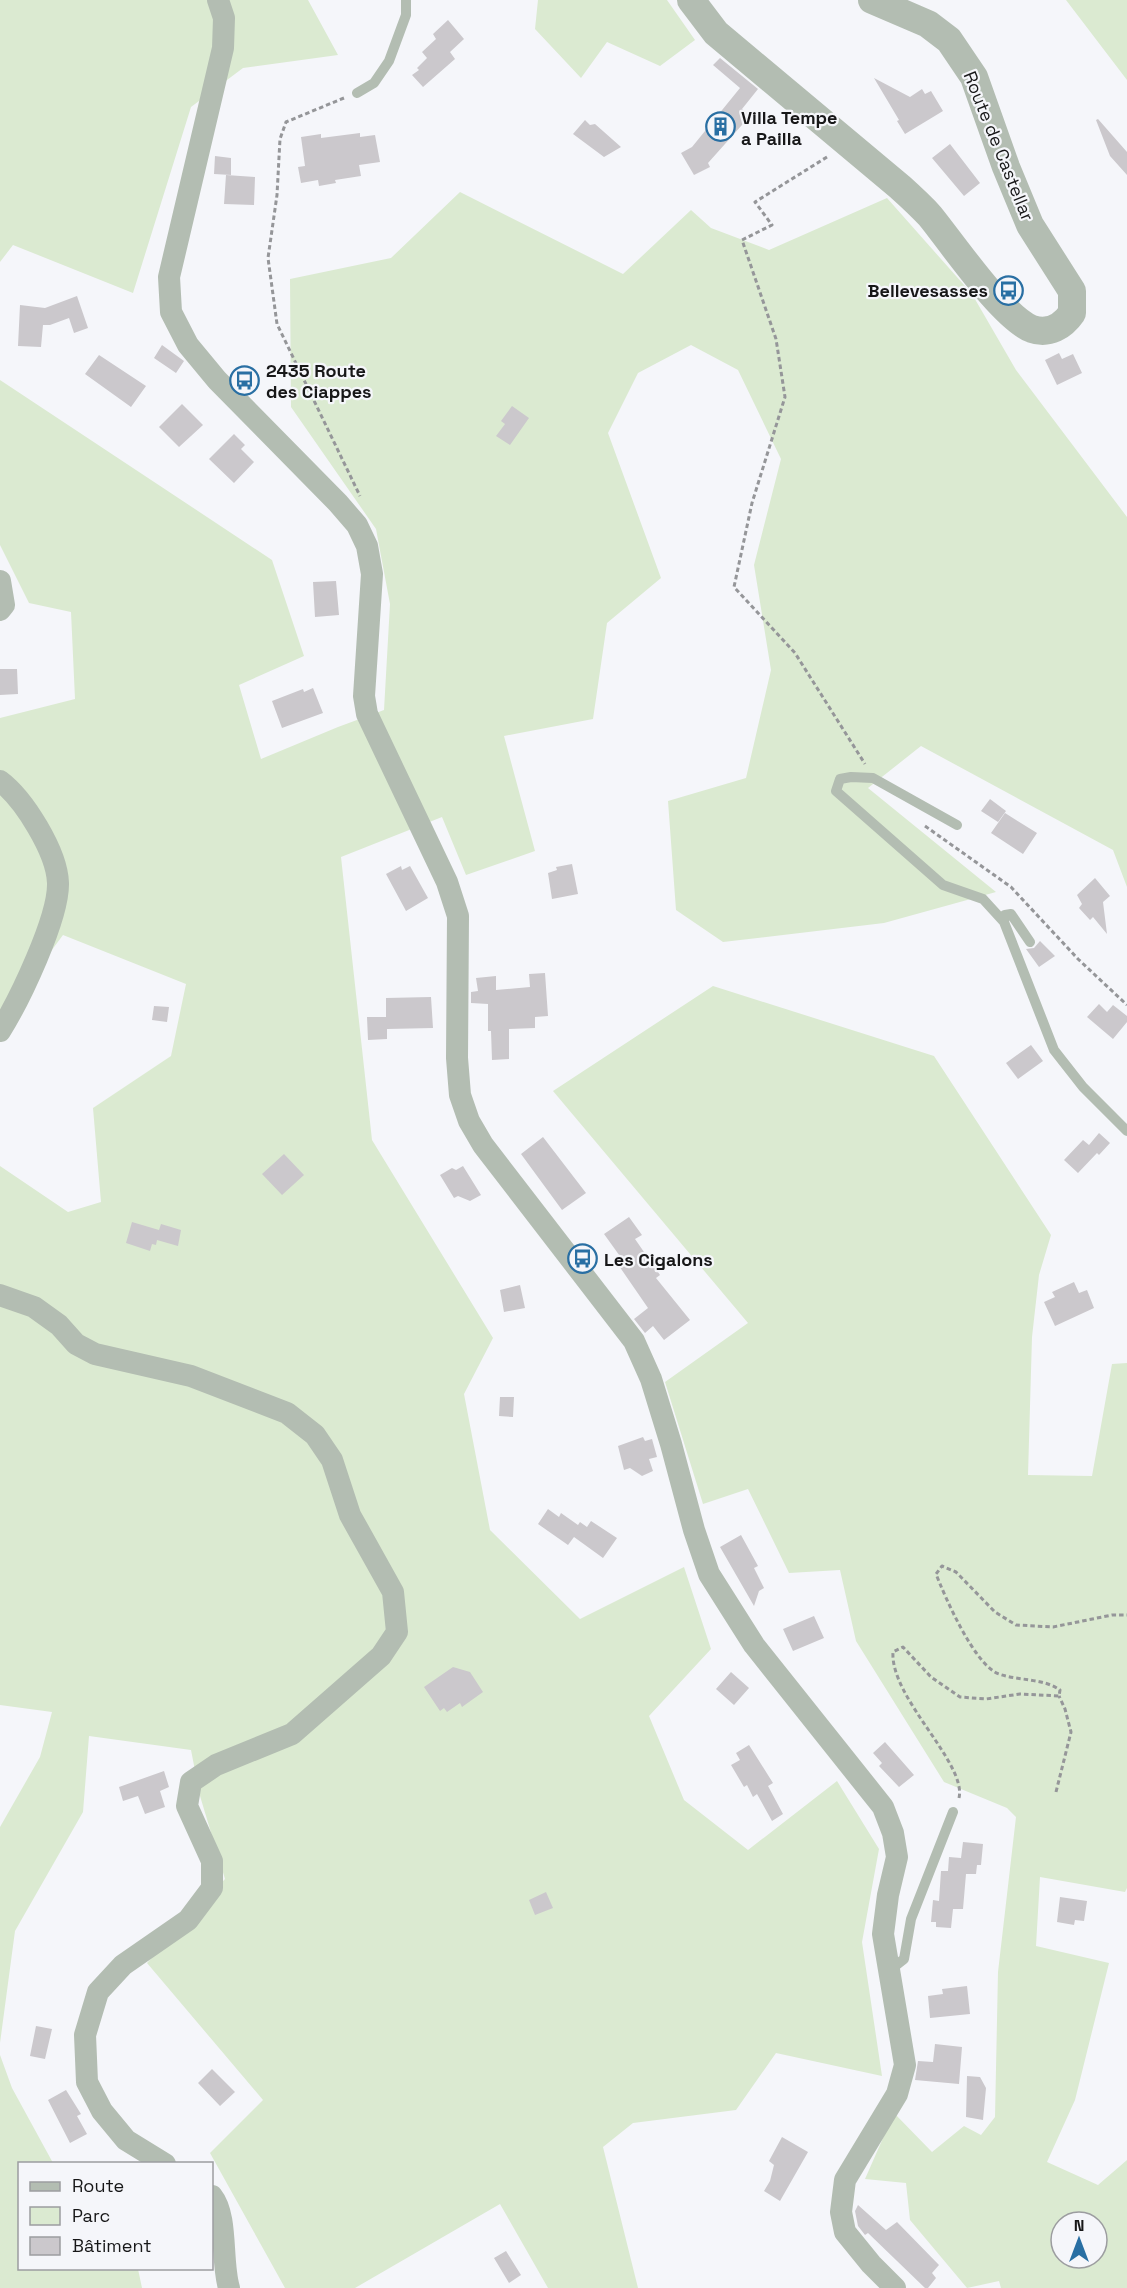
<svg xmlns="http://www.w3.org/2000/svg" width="1127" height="2288" font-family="'Space Grotesk',sans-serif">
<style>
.green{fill:#dbead1;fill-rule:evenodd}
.building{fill:#cbc8cc}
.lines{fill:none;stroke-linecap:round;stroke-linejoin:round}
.path{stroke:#959699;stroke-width:3;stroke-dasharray:4.5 3;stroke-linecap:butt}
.service{stroke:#b3bdb2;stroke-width:10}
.minor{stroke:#b3bdb2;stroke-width:22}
.tertiary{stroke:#b3bdb2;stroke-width:28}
.labels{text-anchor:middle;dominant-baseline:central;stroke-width:4.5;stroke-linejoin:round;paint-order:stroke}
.poi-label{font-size:18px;font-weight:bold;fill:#171718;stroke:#f5f6fa;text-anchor:start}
.street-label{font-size:18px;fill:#171718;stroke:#f5f6fa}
</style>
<rect width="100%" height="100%" fill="#f5f6fa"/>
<path class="green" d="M 0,0 L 308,0 L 338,55 L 243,68 L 191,107 L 133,293 L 13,245 L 0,262 Z
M 538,0 L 667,0 L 695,40 L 660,66 L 607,42 L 581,78 L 535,29 Z
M 1066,0 L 1127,0 L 1127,80 Z
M 460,192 L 623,274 L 691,210 L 711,228 L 769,250 L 887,198 L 972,294 L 1016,370 L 1127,517 L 1127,887 L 1113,850 L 921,746 L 868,788 L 996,892 L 884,923 L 723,942 L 676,910 L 668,801 L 746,778 L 771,670 L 754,565 L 781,459 L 738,370 L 691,345 L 638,373 L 608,433 L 661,578 L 607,623 L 593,719 L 504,736 L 535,851 L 466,875 L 442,817 L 341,857 L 372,1140 L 493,1338 L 464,1394 L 490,1530 L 580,1619 L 684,1567 L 711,1649 L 649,1716 L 684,1800 L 748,1850 L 837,1781 L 879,1849 L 862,1942 L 882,2076 L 776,2053 L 736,2110 L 633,2123 L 603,2147 L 638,2288 L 548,2288 L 500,2204 L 355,2288 L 285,2288 L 210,2153 L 263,2100 L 147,1963 L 225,1879 L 200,1796 L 191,1750 L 89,1736 L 83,1812 L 15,1931 L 0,2043 L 0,1827 L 40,1757 L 52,1712 L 0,1705 L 0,1166 L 68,1212 L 101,1202 L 93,1108 L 171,1056 L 186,984 L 63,935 L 0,1020 L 0,718 L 75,699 L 71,612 L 29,603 L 0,545 L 0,380 L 272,560 L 304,656 L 239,685 L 261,759 L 338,727 L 384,710 L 390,604 L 376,529 L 291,407 L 290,279 L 391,258 Z
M 713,986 L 934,1056 L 1051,1235 L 1039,1275 L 1032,1337 L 1028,1475 L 1092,1476 L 1112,1364 L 1127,1363 L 1127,1888 L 1125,1892 L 1040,1877 L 1036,1946 L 1109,1963 L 1075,2100 L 1047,2162 L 1098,2185 L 1127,2160 L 1127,2288 L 1001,2288 L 999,2281 L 967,2288 L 910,2220 L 906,2183 L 865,2179 L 894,2113 L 932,2152 L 964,2126 L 981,2135 L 995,2117 L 998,1972 L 1016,1817 L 1007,1808 L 944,1782 L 856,1641 L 840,1570 L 789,1573 L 748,1489 L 703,1504 L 665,1382 L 748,1323 L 553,1091 ZM 1061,2222 L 1097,2222 L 1097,2258 L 1061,2258 Z
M 0,2055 L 12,2088 L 53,2163 L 20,2164 L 20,2268 L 138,2269 L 142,2288 L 0,2288 Z"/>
<path class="building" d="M 448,20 L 464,39 L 450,52 L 455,59 L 423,87 L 412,75 L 419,70 L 417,68 L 427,58 L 422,52 L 436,39 L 433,34 Z
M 720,58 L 758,89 L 742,109 L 750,116 L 708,163 L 710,167 L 694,175 L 681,153 L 692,147 L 740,88 L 713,65 Z
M 874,78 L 910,97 L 922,89 L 925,94 L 931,91 L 943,111 L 905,134 L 897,121 L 899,120 Z
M 1098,119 L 1127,152 L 1127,175 L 1110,156 L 1096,120 Z
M 585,120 L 590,125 L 595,124 L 621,147 L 604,157 L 573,134 Z
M 360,133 L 360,137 L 375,135 L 380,162 L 359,165 L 361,176 L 335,180 L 336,183 L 319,186 L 318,180 L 301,183 L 298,167 L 305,166 L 301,137 L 321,134 L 321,138 Z
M 950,144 L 980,183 L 964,196 L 932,158 Z
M 215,156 L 231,158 L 231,175 L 214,174 Z
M 226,175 L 255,177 L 254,205 L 224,204 Z
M 77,296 L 88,328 L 74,333 L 69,318 L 50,325 L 43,325 L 41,347 L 18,346 L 20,305 L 45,308 Z
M 162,345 L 184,361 L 176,373 L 154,358 Z
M 1059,353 L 1062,359 L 1073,354 L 1082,373 L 1057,385 L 1045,360 Z
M 99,355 L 146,386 L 131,407 L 85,374 Z
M 182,404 L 203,425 L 179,447 L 159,427 Z
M 512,406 L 529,418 L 510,445 L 496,436 L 505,424 L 501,421 Z
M 234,434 L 245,445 L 241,449 L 254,462 L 234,483 L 209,459 Z
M 336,581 L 339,615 L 315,617 L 313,582 Z
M 0,669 L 17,669 L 18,694 L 0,695 Z
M 313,688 L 323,713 L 282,728 L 272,701 L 303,689 L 304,692 Z
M 990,799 L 1006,811 L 998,822 L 981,811 Z
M 1005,813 L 1037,833 L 1023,854 L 991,833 Z
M 572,864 L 578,894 L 552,899 L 548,873 L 557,870 L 556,867 Z
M 401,866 L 402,870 L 410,866 L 428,898 L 406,911 L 386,874 Z
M 1095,878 L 1110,896 L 1103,902 L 1107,934 L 1093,917 L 1090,920 L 1079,908 L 1082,904 L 1077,895 Z
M 1040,941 L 1055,956 L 1039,967 L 1026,949 L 1034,948 Z
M 545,973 L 548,1016 L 535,1017 L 535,1028 L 509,1029 L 509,1059 L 492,1060 L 491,1031 L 488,1031 L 488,1004 L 471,1003 L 471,992 L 478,991 L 476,978 L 496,976 L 496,990 L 530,987 L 529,974 Z
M 431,997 L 433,1028 L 387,1029 L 387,1039 L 368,1040 L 367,1017 L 386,1017 L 386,998 Z
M 1099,1004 L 1107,1012 L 1113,1005 L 1127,1016 L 1127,1022 L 1113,1039 L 1087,1017 Z
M 154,1006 L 169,1007 L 167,1022 L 152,1020 Z
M 1031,1045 L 1043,1061 L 1018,1079 L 1006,1063 Z
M 1099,1133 L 1110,1143 L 1099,1155 L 1097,1153 L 1078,1173 L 1064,1160 L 1083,1140 L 1089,1145 Z
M 543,1137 L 586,1193 L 562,1210 L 521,1154 Z
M 284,1154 L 304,1175 L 282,1195 L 262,1174 Z
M 463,1166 L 481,1195 L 470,1201 L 458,1196 L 454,1198 L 440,1175 L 452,1168 L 456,1170 Z
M 629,1217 L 642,1235 L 635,1239 L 660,1275 L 656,1278 L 690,1320 L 664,1340 L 653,1326 L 645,1333 L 634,1319 L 648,1308 L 617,1263 L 622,1259 L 604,1234 Z
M 132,1222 L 159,1230 L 161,1224 L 181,1230 L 178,1246 L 157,1240 L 156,1245 L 152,1244 L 150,1251 L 126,1243 Z
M 1074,1282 L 1079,1293 L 1087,1290 L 1094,1308 L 1055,1326 L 1044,1302 L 1055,1297 L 1052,1292 Z
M 520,1285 L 525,1308 L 504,1312 L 500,1290 Z
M 500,1397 L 514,1397 L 513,1417 L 499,1416 Z
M 643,1437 L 645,1441 L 652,1439 L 657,1457 L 649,1459 L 653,1471 L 642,1476 L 630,1468 L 624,1470 L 618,1446 Z
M 548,1509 L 559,1517 L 561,1513 L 578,1525 L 580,1522 L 587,1527 L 591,1521 L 617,1538 L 603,1558 L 574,1537 L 568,1545 L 538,1524 Z
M 741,1535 L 758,1566 L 754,1568 L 764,1588 L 759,1591 L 754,1606 L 720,1547 Z
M 814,1616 L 824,1638 L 793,1651 L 783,1629 Z
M 453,1667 L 470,1672 L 483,1692 L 462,1707 L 460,1703 L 447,1712 L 444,1708 L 440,1711 L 424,1687 Z
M 731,1672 L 749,1688 L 734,1705 L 716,1689 Z
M 885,1742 L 914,1775 L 899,1787 L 879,1766 L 882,1763 L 873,1753 Z
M 749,1745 L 773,1783 L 768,1786 L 783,1814 L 772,1821 L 757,1794 L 753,1797 L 747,1785 L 744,1787 L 731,1765 L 740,1760 L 736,1753 Z
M 164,1771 L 169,1787 L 160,1791 L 165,1807 L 145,1814 L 138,1796 L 123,1801 L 119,1787 Z
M 963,1842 L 983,1844 L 981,1865 L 977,1865 L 976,1874 L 966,1874 L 963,1909 L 953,1909 L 951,1928 L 936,1927 L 936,1922 L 931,1922 L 933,1900 L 939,1901 L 941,1871 L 948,1871 L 949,1857 L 961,1858 Z
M 546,1892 L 553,1908 L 535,1915 L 529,1900 Z
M 1060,1897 L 1087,1901 L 1084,1921 L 1075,1920 L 1074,1925 L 1057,1922 Z
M 967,1986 L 970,2014 L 930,2018 L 928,1996 L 943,1994 L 942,1989 Z
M 36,2026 L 52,2029 L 45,2059 L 30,2056 Z
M 935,2044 L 962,2047 L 959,2084 L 915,2080 L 918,2061 L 933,2062 Z
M 212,2069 L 235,2092 L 220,2106 L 198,2083 Z
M 967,2076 L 980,2077 L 986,2088 L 983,2120 L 966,2117 Z
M 66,2090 L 81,2114 L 77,2116 L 87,2134 L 70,2143 L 48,2100 Z
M 782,2137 L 808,2152 L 780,2201 L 764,2191 L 770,2181 L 774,2165 L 769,2161 Z
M 858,2205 L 886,2230 L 897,2222 L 939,2265 L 932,2273 L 936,2278 L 928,2288 L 925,2288 L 868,2233 L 865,2235 L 858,2226 L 855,2211 Z
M 506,2251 L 521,2275 L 509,2283 L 494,2258 Z"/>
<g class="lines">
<path class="path" d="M 344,98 L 286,122 L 280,139 L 277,195 L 268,258 L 277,324 L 360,496
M 827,157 L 755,202 L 772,225 L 742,240 L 776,339 L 785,397 L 752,503 L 734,587 L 795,653 L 865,764
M 925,826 L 1011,887 L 1078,959 L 1127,1005
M 1056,1792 L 1071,1732 L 1065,1709 L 1059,1696
M 959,1798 C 967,1763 890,1698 893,1652 L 903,1647 L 931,1677 L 960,1697 L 986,1699 L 1020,1694 L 1059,1696 L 1060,1690 C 1043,1678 1019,1681 999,1674 C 975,1666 945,1597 936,1574 L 942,1566 L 956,1572 L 995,1612 L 1016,1625 L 1053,1627 L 1112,1615 L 1127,1615"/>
<path class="service" d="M 357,93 L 374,83 L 389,61 L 406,15 L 406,0
M 957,825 L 873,778 L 851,777 L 840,779 L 836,791 L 943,885 L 983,899 L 1004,922 L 1054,1050 L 1083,1087 L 1127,1131
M 1004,922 L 1005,915 L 1011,914 L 1030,942
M 890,1970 L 904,1959 L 911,1919 L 953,1812"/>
<path class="minor" d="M 218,0 L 224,18 L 223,48 L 169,277 L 171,312 L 188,345 L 217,380 L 338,503 L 357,525 L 367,546 L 372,574 L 364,696 L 367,714 L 447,882 L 458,916 L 457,1058 L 460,1095 L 469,1121 L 483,1145 L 634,1341 L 651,1379 L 671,1444 L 694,1530 L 709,1574 L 754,1645 L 883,1807 L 893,1833 L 897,1857 L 888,1895 L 883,1934 L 905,2065 L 897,2094 L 845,2180 L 841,2212 L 845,2232 L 871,2264 L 895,2288
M 0,581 L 4,605 L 0,610
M 0,781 C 24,799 57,852 58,883 C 59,918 19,1001 0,1031
M 0,1295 L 34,1307 L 59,1325 L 76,1344 L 95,1354 L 191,1376 L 287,1413 L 315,1435 L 332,1460 L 350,1515 L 393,1592 L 397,1632 L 381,1656 L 292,1734 L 216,1765 L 191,1782 L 187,1806 L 212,1861 L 212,1888 L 188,1920 L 123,1965 L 98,1992 L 85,2035 L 87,2082 L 102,2111 L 126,2140 L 165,2164
M 212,2196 C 228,2216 221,2262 229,2288"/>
<path class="tertiary" d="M 691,0 L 716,33 L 900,187 C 910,196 921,206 930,216 C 952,243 1003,318 1032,329 C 1049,335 1063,326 1072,313 L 1072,291 L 1030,225 L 1006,167 L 974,77 L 949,40 L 928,24 L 872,0"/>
</g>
<defs>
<symbol id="building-ring" viewBox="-11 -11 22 22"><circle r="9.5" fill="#f5f6fa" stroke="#296fa3" stroke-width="1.5"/><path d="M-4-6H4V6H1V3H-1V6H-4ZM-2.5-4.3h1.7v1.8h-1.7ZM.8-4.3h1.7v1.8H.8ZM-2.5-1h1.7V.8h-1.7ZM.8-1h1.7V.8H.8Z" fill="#296fa3"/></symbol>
<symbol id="bus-ring" viewBox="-11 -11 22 22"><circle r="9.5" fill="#f5f6fa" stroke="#296fa3" stroke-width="1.5"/><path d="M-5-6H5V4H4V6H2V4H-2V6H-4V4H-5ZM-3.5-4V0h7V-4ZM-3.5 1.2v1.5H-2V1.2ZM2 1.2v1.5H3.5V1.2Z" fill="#296fa3"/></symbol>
</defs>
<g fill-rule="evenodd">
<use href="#building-ring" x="704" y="110" width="33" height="33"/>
<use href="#bus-ring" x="992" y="274" width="33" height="33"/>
<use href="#bus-ring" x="228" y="364" width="33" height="33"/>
<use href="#bus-ring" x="566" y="1242" width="33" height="33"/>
</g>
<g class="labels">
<g class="poi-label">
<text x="741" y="117">Villa Tempe<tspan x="741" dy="21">a Pailla</tspan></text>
<text x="988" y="290" text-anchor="end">Bellevesasses</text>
<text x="266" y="370">2435 Route<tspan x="266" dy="21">des Ciappes</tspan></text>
<text x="604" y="1259">Les Cigalons</text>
</g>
<g class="street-label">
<text transform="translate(999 146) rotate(68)">Route de Castellar</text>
</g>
</g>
<rect x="18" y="2162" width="195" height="108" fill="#f5f6fa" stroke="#9c9da0" stroke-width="1.5"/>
<rect x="30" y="2182" width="30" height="9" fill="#b3bdb2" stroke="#9c9da0" stroke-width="1.5"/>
<text x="72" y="2192" font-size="18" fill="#171718">Route</text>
<rect x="30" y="2207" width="30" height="18" fill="#dbead1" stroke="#9c9da0" stroke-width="1.5"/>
<text x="72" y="2222" font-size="18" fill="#171718">Parc</text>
<rect x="30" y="2237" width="30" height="18" fill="#cbc8cc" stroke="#9c9da0" stroke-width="1.5"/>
<text x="72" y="2252" font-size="18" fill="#171718">Bâtiment</text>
<g transform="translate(1079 2240)"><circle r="28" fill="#f5f6fa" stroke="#9c9da0" stroke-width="1.5"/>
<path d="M0-4.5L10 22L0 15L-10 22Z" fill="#296fa3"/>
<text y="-9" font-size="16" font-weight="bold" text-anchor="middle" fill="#171718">N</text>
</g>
</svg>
